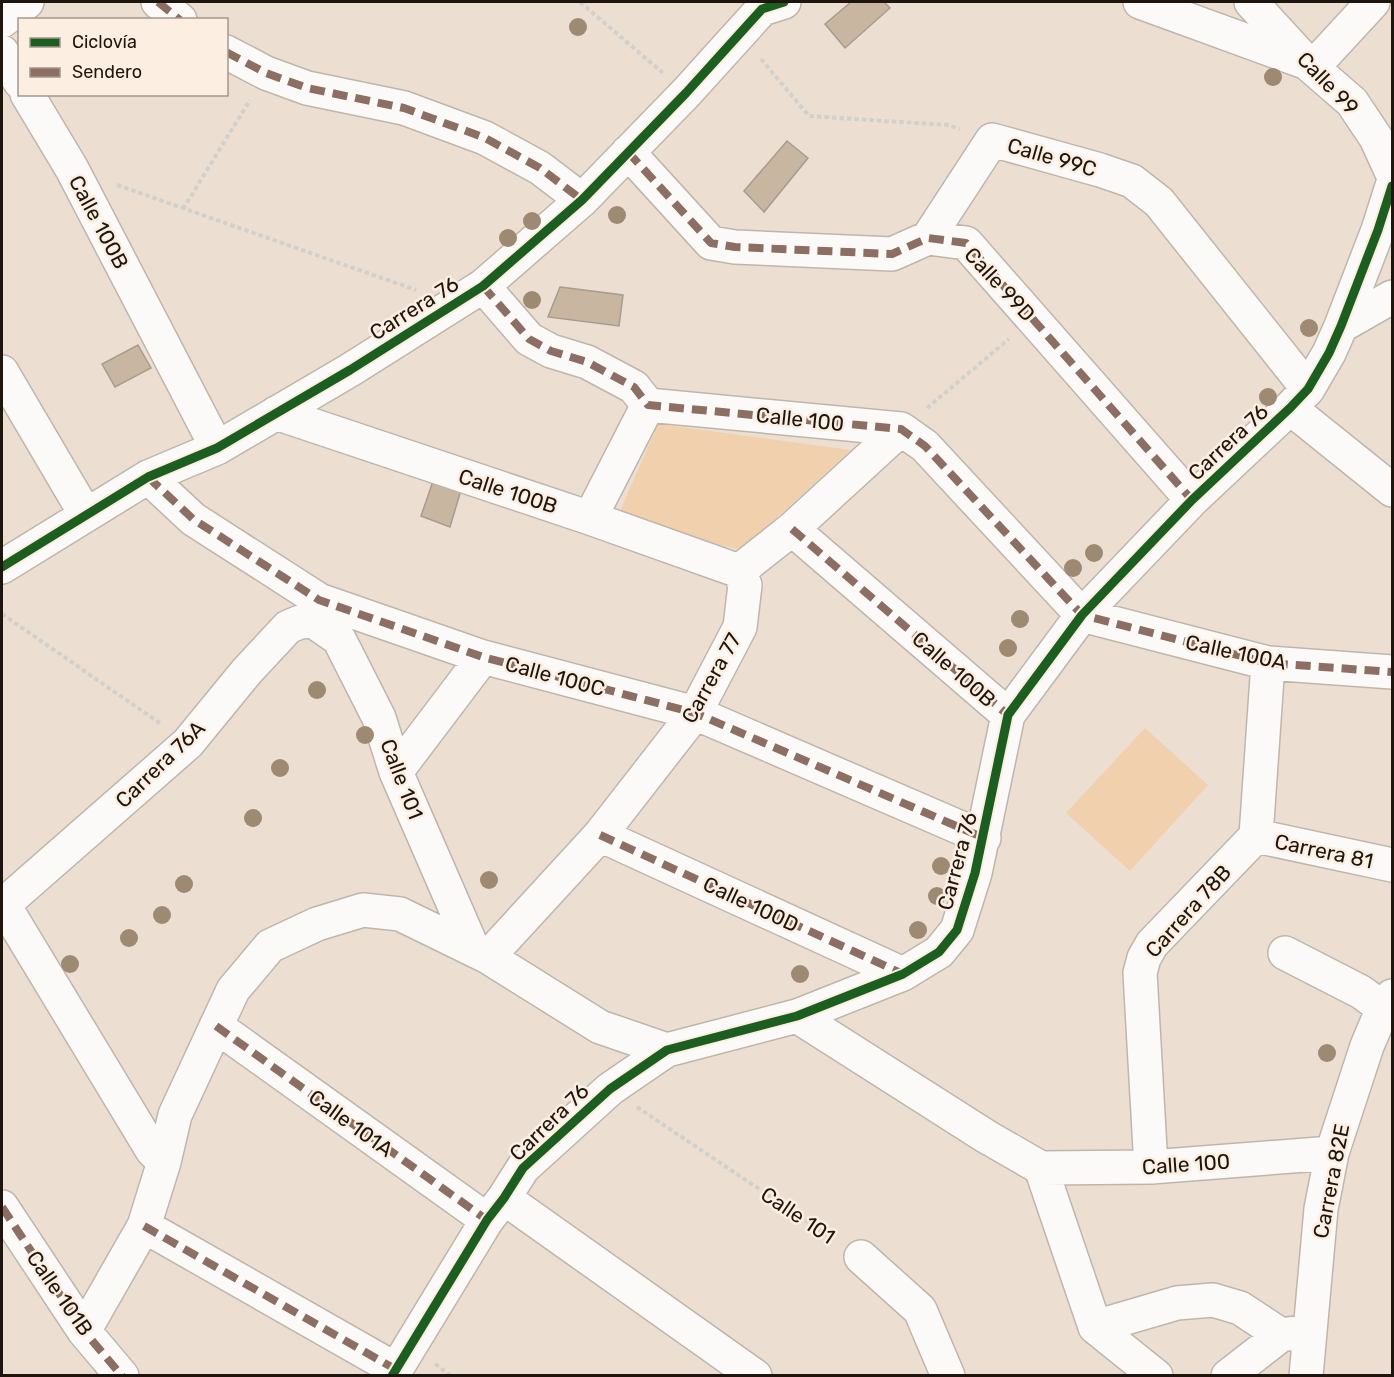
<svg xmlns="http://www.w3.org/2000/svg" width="1394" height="1377" font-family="Rubik,sans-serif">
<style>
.green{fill:#f0d0ad}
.building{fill:#c8b6a0;stroke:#a69c92;stroke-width:1.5}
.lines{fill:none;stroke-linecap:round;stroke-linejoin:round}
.minor-casing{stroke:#bfb6ab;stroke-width:36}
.path{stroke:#d3d0cb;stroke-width:4;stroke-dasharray:4.5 3;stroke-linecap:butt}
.minor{stroke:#fcfaf8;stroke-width:33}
.quiet{stroke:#8d6e63;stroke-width:8;stroke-dasharray:15 8;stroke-linecap:butt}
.cycleway-casing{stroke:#fceee0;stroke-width:13}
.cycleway{stroke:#1b5e20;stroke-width:9}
.tree{fill:#9e8a72}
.labels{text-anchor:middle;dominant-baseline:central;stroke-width:5;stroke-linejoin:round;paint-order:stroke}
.street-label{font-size:21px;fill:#1e160e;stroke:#fceee0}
</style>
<rect width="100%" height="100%" fill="#ecdfd2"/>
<path class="green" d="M 658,424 L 851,450 L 741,550 L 616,520 Z
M 1145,728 L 1208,785 L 1130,871 L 1066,813 Z"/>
<path class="building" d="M 851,2 L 884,2 L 890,8 L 845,48 L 825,24 Z
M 787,141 L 808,158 L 764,212 L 744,191 Z
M 560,287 L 623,295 L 619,326 L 548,317 Z
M 138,345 L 151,368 L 115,387 L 102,364 Z
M 440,461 L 467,470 L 450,527 L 421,516 Z"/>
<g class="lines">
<defs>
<path id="minor" d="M 158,2 L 180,20
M 1140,2 L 1302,61
M 1251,2 L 1307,63 L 1352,102 L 1376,138 L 1392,173
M 2,21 L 27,2
M 2,52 L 20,82
M 226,52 L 266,73 L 307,88 L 404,108 L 485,138 L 540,168 L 582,200
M 1313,67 L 1373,2
M 27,94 L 72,169 L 217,448
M 628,152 L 711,243 L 735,247 L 892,254 L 928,238 L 966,243 L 1192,500
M 928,238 L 992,140 L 1100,170 L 1132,181 L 1159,202 L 1308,389
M 483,286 L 529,339 L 551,351 L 587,362 L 634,387 L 648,405 L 901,429 L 925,446 L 1082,615 L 1268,663 L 1392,672
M 1341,326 L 1392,297
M 2,372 L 86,515
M 1290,408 L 1392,490
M 276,413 L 590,518 L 739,571
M 148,477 L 193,519 L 319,600 L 483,657 L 695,713 L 984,838
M 590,518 L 648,405
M 792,529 L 1008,715
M 2,567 L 148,477 L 217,448 L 350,370 L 483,286 L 582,200 L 686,93 L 762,9 L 784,2
M 396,772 L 483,657
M 600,835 L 903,974
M 1256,836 L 1392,865
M 2,902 L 152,1150 L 164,1162
M 2,906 L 188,743 L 247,671 L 288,627 L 300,622 L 313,621 L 339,639 L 379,718 L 396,772 L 473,949
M 1285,953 L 1361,992 L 1383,1008
M 488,957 L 600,835 L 695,713 L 740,627 L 745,585 L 739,571 L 792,529 L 901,429
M 797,1016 L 987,1137 L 1041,1168 L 1095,1327 L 1156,1376
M 216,1026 L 487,1220
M 1151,1167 L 1140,973 L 1144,958 L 1152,944 L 1256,836 L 1268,663
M 1041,1168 L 1151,1167 L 1332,1153
M 504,1198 L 755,1376
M 2,1207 L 84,1331 L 122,1376
M 144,1226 L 395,1369
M 861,1257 L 920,1310 L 948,1376
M 1095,1327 L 1177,1303 L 1213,1300 L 1240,1308 L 1281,1335
M 84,1331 L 144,1226 L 164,1162 L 175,1115 L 233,990 L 270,946 L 317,924 L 363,910 L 400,914 L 488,957 L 600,1027 L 667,1050
M 392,1376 L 487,1220 L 504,1198 L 523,1168 L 610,1089 L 667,1050 L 797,1016 L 903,974 L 939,952 L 957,930 L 975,873 L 1008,715 L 1082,615 L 1192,500 L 1290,408 L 1308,389 L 1329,353 L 1341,326 L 1378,230 L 1392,186
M 1228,1376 L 1281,1335 L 1302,1332
M 1306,1376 L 1321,1209 L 1332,1153 L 1367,1046 L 1383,1008 L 1392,996"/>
</defs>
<use href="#minor" class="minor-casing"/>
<path class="path" d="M 580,2 L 663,73
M 761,59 L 809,116 L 947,125 L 960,129
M 117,185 L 416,290
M 183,209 L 250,100
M 927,408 L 1009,339
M 2,614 L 161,724
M 637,1107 L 835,1240
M 435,1364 L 451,1376"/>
<use href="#minor" class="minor"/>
<path class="quiet" d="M 158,2 L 180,20
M 226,52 L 266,73 L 307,88 L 404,108 L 485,138 L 540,168 L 582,200
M 628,152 L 711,243 L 735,247 L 892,254 L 928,238 L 966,243 L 1192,500
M 483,286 L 529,339 L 551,351 L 587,362 L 634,387 L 648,405 L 901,429 L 925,446 L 1082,615 L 1268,663 L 1392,672
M 148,477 L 193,519 L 319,600 L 483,657 L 695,713 L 984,838
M 792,529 L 1008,715
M 600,835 L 903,974
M 216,1026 L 487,1220
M 2,1207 L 84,1331 L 122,1376
M 144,1226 L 395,1369"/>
<defs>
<path id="cycleway" d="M 2,567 L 148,477 L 217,448 L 350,370 L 483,286 L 582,200 L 686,93 L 762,9 L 784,2
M 392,1376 L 487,1220 L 504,1198 L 523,1168 L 610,1089 L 667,1050 L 797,1016 L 903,974 L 939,952 L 957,930 L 975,873 L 1008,715 L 1082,615 L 1192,500 L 1290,408 L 1308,389 L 1329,353 L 1341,326 L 1378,230 L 1392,186"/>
</defs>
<use href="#cycleway" class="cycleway-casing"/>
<use href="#cycleway" class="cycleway"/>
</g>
<g class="tree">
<circle cx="578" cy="27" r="9"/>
<circle cx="1273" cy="77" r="9"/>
<circle cx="617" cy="215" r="9"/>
<circle cx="532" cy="221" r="9"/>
<circle cx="508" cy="238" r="9"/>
<circle cx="532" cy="300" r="9"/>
<circle cx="1309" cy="328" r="9"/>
<circle cx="1268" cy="397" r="9"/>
<circle cx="1094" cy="553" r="9"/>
<circle cx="1073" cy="568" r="9"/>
<circle cx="1020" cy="619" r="9"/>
<circle cx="1008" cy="648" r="9"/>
<circle cx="317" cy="690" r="9"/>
<circle cx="365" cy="735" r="9"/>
<circle cx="280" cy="768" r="9"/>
<circle cx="253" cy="818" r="9"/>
<circle cx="941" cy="866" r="9"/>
<circle cx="489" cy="880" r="9"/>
<circle cx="184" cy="884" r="9"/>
<circle cx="937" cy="896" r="9"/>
<circle cx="162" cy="915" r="9"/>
<circle cx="918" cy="930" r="9"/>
<circle cx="129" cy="938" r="9"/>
<circle cx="70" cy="964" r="9"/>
<circle cx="800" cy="974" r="9"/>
<circle cx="1327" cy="1053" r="9"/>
</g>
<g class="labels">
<g class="street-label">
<text transform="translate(1328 83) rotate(46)">Calle 99</text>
<text transform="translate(1052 157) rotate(16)">Calle 99C</text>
<text transform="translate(99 222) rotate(62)">Calle 100B</text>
<text transform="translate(1000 284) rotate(47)">Calle 99D</text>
<text transform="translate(414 308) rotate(-32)">Carrera 76</text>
<text transform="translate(800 419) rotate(6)">Calle 100</text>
<text transform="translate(1228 442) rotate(-43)">Carrera 76</text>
<text transform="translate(508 491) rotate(18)">Calle 100B</text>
<text transform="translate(1236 652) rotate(12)">Calle 100A</text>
<text transform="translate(954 669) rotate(41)">Calle 100B</text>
<text transform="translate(555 676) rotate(15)">Calle 100C</text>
<text transform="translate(711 678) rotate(-61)">Carrera 77</text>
<text transform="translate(160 764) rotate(-44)">Carrera 76A</text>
<text transform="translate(402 779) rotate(69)">Calle 101</text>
<text transform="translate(1324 851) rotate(12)">Carrera 81</text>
<text transform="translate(957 861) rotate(-75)">Carrera 76</text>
<text transform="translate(751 904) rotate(25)">Calle 100D</text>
<text transform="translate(1188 911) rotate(-48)">Carrera 78B</text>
<text transform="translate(549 1122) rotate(-44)">Carrera 76</text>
<text transform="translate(351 1123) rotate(36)">Calle 101A</text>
<text transform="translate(1186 1164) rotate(-4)">Calle 100</text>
<text transform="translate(1331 1181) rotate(-79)">Carrera 82E</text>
<text transform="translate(798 1215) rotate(34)">Calle 101</text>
<text transform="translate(60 1293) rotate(55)">Calle 101B</text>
</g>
</g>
<rect width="1394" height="1377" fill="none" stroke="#1e160e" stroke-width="6"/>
<rect x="18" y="18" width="210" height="78" fill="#fceee0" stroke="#a3988c" stroke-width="1.5"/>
<rect x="30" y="38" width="30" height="9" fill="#1b5e20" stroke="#a3988c" stroke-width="1.5"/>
<text x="72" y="48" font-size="18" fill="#1e160e">Ciclovía</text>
<rect x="30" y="68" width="30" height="9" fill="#8d6e63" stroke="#a3988c" stroke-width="1.5"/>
<text x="72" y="78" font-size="18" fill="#1e160e">Sendero</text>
</svg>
